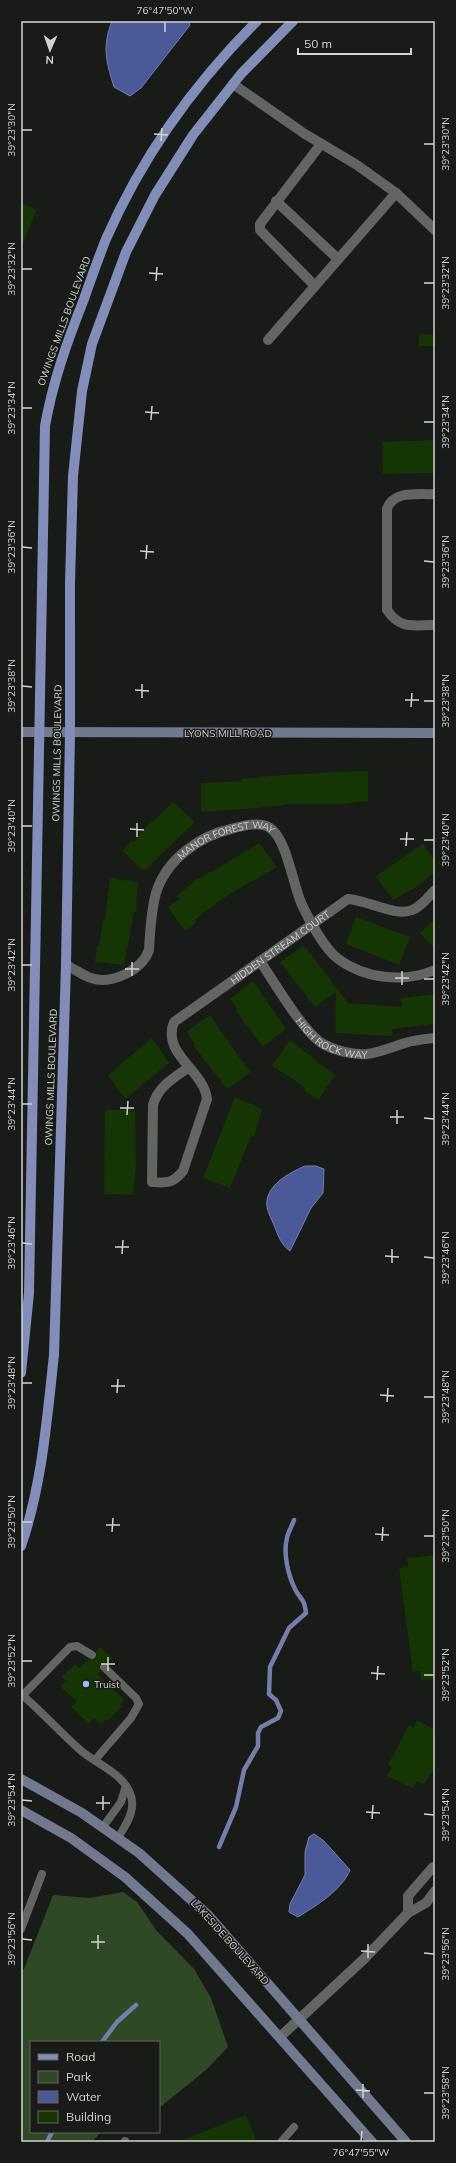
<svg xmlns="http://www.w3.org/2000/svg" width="456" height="2163" font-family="Mulish,sans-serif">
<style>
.green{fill:#2f4825}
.water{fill:#4c5999;stroke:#747eaa}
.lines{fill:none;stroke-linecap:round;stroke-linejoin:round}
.stream{stroke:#747eaa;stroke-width:4.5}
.building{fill:#153504}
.service{stroke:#636562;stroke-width:8}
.minor{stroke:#636562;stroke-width:10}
.secondary{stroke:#72798e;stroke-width:10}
.primary{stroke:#828dba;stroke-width:10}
.ticks{fill:none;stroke:#d2d4d2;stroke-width:1.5}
.poi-dot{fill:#a1b3fd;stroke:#191b18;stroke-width:1.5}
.labels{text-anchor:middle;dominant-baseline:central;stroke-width:3;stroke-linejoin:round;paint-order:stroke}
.street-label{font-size:10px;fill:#d2d4d2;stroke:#191b18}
.poi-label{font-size:10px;fill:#d2d4d2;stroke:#191b18;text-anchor:start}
.neatline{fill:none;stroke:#d2d4d2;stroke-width:1.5}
.ticks-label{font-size:10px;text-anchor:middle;fill:#d2d4d2}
</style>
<rect width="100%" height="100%" fill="#191b18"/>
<path class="green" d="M 123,1892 L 137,1902 L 156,1930 L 194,1969 L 211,1998 L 228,2047 L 206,2070 L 159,2108 L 159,2042 L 31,2042 L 31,2132 L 101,2132 L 92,2142 L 21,2142 L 21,1972 L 24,1969 L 53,1895 L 90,1898 Z"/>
<path class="water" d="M 112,21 L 189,21 L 190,25 L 141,88 L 130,96 L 114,87 C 106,61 102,47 112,21 Z
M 305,1166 L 316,1166 L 324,1169 L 323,1193 L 311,1208 L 290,1251 C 281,1245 278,1235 274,1225 C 272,1220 268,1213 267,1207 C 264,1186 289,1173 305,1166 Z
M 314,1834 L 324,1841 L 350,1870 C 341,1891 317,1905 298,1917 L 289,1912 L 290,1904 L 305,1875 L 305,1852 L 309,1837 Z"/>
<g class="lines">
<path class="stream" d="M 219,1847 L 236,1807 L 244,1770 L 258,1746 L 258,1733 L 261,1727 L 278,1718 L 281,1711 L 276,1700 L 269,1694 L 270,1667 L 289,1628 L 306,1613 C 304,1597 301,1601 295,1589 C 288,1575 283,1553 287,1538 C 288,1532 292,1526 294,1520
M 102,2042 L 117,2022 L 136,2005
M 47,2142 L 52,2132"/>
</g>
<path class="building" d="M 21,203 L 37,210 L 21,247 Z
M 419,334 L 435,335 L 435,346 L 419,346 Z
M 435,440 L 435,473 L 383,474 L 382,442 Z
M 353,771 L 368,771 L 368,801 L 340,804 L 285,804 L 285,805 L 257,808 L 201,812 L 201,783 L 242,781 L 242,779 L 269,776 Z
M 173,802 L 195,822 L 144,871 L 122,851 L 132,840 L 134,842 L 152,820 L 153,822 Z
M 259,843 L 277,867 L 228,895 L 203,913 L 195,920 L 197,922 L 185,931 L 168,907 L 179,899 L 177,896 L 198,878 L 199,879 L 211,871 L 212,872 Z
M 423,844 L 435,861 L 435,872 L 418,886 L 393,900 L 376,876 Z
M 110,878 L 138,882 L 136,912 L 134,911 L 124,965 L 95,962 L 97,946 L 99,946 L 103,920 L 105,920 Z
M 356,917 L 410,937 L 399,965 L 346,944 Z
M 435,919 L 435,949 L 420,933 Z
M 304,945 L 348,1003 L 402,1007 L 401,998 L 435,994 L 435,1024 L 392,1029 L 392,1036 L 335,1033 L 336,992 L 315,1007 L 280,962 Z
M 253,981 L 286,1029 L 263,1047 L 236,1011 L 238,1010 L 230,999 Z
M 210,1015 L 241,1060 L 251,1072 L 227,1089 L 193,1045 L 195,1044 L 186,1032 Z
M 152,1038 L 169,1063 L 125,1099 L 108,1075 Z
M 290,1040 L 335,1075 L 318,1100 L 304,1091 L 305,1089 L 296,1081 L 272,1066 Z
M 235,1097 L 262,1109 L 254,1137 L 251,1136 L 230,1188 L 203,1178 Z
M 105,1110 L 135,1110 L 136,1166 L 133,1195 L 104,1194 Z
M 435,1555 L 435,1679 L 421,1680 L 420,1671 L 413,1672 L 399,1568 L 408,1567 L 407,1558 Z
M 100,1647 L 112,1658 L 108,1663 L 103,1662 L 100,1663 L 100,1671 L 98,1674 L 124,1700 L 120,1705 L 122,1706 L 108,1721 L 106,1719 L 101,1724 L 94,1718 L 89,1724 L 71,1707 L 77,1702 L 60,1686 L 66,1681 L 62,1677 L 75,1664 L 79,1668 L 89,1659 L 95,1660 L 97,1655 L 96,1651 Z
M 417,1720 L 435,1730 L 435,1767 L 424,1784 L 417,1781 L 413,1788 L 387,1776 L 392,1767 L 388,1765 L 409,1725 L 414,1727 Z
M 246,2115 L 257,2142 L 180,2142 L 180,2141 Z"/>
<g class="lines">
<path class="service" d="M 21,1694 C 41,1711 59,1731 79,1749 C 95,1764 121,1771 130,1793 C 137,1810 126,1824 118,1838
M 23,1695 L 70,1647 L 77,1646 L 92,1655
M 95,1760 L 131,1718 L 139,1704 L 136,1698 L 104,1667
M 103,1827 L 121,1802 L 126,1786
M 21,1929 L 42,1874
M 125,2141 L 125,2142
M 281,2142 L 294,2127"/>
<g class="minor">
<path d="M 233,84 L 305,134 L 357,165 L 396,193 L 435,230"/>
<path d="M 276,201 L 338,259"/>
<path d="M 315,286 L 260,230 L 260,224 L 321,144"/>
<path d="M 268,340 L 396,193"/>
<path d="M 435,494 C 418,495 393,490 387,509 L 387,610 C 401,630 412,625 435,625"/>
<path id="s1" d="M 260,961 C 274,982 301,1028 320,1042 C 332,1050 352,1055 367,1054 C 381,1052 392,1047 405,1043 C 414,1040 425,1039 435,1038"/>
<path id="s2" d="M 66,965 C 75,969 82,975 91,978 C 112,985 142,970 149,950 C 150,931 151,911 156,893 C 166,860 199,836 231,829 C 241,826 261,821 270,828 C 287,839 293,886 302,905 C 309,920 325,949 337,958 C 364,979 404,983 435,970"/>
<path id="s3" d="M 189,1067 C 174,1078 158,1086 153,1105 L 152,1182 C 167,1183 172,1184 183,1171 L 207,1099 C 204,1070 161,1054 174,1022 L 348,899 C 367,900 395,917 412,910 C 421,907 428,897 435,890"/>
<path d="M 408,1913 L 408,1896 L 433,1867 L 435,1867"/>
<path d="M 280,2037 L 365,1958 L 408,1913 L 426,1903 L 435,1891"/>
</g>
<path class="secondary" d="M 21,732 L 435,733
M 21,1779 L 82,1813 L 139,1853 L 208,1915 L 406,2142
M 21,1810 L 71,1838 L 125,1877 L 188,1934 L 372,2142"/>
<path class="primary" d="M 21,1373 L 29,1293 L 45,426 C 53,381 67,342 84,299 C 91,279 98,259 106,239 C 142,157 194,84 257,21
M 21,1546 C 42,1486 47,1418 54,1355 L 66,965 L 70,733 L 70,583 L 73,476 L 82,391 L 92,344 L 126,252 L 155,195 L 193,135 L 241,74 L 293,21"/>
</g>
<path class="ticks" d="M 165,32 L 165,22M 22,130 L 32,130M 154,134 L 168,135M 161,141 L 162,128M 424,144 L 434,144M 22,269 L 32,269M 149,273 L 163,274M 156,281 L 157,267M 424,283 L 434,283M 22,408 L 32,408M 145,412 L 159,413M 151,420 L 152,406M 424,422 L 434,422M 22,547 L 32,548M 140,551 L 154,552M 146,559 L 147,545M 424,561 L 434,562M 22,686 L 32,687M 135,690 L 149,691M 142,698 L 142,684M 405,700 L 419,700M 424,701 L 434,701M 411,707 L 412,693M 22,826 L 32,826M 130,829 L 144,830M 137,837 L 137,823M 400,839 L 414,839M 424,840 L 434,840M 406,846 L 407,832M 22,965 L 32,965M 125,969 L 139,969M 132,976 L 132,962M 395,978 L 409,978M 424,979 L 434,979M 402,985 L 402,971M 22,1104 L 32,1104M 120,1108 L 134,1108M 127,1115 L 128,1101M 390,1117 L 404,1117M 424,1118 L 434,1119M 397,1124 L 397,1110M 22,1243 L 32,1244M 115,1247 L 129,1247M 122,1254 L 123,1240M 385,1256 L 399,1257M 424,1257 L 434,1258M 392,1263 L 392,1249M 22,1383 L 32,1383M 111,1386 L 125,1386M 117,1393 L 118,1379M 380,1395 L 394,1396M 424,1397 L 434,1397M 387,1402 L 388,1388M 22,1522 L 32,1522M 106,1525 L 120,1525M 112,1532 L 113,1518M 375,1534 L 389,1535M 424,1536 L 434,1536M 382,1541 L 383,1527M 22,1661 L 32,1661M 101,1664 L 115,1664M 108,1671 L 108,1657M 371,1673 L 385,1674M 424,1675 L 434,1675M 377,1680 L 378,1666M 22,1800 L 32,1801M 96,1803 L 110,1803M 103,1810 L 103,1796M 366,1812 L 380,1813M 424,1814 L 434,1815M 372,1819 L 373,1805M 22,1939 L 32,1940M 91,1942 L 105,1942M 98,1949 L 98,1935M 361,1951 L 375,1952M 424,1953 L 434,1954M 368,1958 L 368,1944M 356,2090 L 370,2091M 424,2093 L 434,2093M 363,2098 L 363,2084M 361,2141 L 362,2131"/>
<circle class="poi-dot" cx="86" cy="1684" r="4"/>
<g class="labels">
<g class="street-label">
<text transform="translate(64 321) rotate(-70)">OWINGS MILLS BOULEVARD</text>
<text x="228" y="733">LYONS MILL ROAD</text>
<text transform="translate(57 753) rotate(-89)">OWINGS MILLS BOULEVARD</text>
<text stroke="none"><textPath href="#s2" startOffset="251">MANOR FOREST WAY</textPath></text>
<text stroke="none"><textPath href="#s3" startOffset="459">HIDDEN STREAM COURT</textPath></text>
<text stroke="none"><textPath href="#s1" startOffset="110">HIGH ROCK WAY</textPath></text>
<text transform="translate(51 1077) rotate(-88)">OWINGS MILLS BOULEVARD</text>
<text transform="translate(230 1942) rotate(48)">LAKESIDE BOULEVARD</text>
</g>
<g class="poi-label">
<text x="94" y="1684">Truist</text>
</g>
</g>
<rect width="456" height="2163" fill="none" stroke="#191b18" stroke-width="44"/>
<rect x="30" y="2041" width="130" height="92" fill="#191b18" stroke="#636562"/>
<rect x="38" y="2054" width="20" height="6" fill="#828dba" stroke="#636562"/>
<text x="66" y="2061" font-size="12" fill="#d2d4d2">Road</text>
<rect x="38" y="2071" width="20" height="12" fill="#2f4825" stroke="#636562"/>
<text x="66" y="2081" font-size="12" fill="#d2d4d2">Park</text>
<rect x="38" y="2091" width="20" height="12" fill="#4c5999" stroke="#636562"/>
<text x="66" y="2101" font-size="12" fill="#d2d4d2">Water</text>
<rect x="38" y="2111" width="20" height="12" fill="#153504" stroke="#636562"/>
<text x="66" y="2121" font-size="12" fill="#d2d4d2">Building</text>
<g transform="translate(50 50) rotate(182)" stroke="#191b18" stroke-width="3" paint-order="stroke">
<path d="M0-3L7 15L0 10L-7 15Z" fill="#d2d4d2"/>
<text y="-6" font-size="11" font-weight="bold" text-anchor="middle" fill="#d2d4d2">N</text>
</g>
<path d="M298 48v6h113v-6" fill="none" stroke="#d2d4d2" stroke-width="2"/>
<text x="304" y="48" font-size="12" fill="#d2d4d2" stroke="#191b18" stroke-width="3" paint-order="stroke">50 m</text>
<rect x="22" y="22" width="412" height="2119" class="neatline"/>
<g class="ticks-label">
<text x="165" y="14">76°47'50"W</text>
<text transform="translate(11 130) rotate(-90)" y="4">39°23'30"N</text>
<text transform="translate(445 144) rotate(-90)" y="4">39°23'30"N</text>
<text transform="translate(11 269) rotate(-90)" y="4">39°23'32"N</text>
<text transform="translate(445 283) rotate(-90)" y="4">39°23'32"N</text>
<text transform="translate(11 408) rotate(-90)" y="4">39°23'34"N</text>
<text transform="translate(445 422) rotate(-90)" y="4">39°23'34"N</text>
<text transform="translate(11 547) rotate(-90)" y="4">39°23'36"N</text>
<text transform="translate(445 562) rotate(-90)" y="4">39°23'36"N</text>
<text transform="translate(11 686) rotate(-90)" y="4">39°23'38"N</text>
<text transform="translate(445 701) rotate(-90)" y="4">39°23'38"N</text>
<text transform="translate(11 826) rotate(-90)" y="4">39°23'40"N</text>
<text transform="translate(445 840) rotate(-90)" y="4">39°23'40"N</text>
<text transform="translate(11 965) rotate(-90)" y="4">39°23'42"N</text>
<text transform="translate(445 979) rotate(-90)" y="4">39°23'42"N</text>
<text transform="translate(11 1104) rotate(-90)" y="4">39°23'44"N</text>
<text transform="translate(445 1119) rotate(-90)" y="4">39°23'44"N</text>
<text transform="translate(11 1243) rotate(-90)" y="4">39°23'46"N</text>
<text transform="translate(445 1258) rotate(-90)" y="4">39°23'46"N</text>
<text transform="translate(11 1383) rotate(-90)" y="4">39°23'48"N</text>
<text transform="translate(445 1397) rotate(-90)" y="4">39°23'48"N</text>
<text transform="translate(11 1522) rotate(-90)" y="4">39°23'50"N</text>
<text transform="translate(445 1536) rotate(-90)" y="4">39°23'50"N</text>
<text transform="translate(11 1661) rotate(-90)" y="4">39°23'52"N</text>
<text transform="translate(445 1675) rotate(-90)" y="4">39°23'52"N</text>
<text transform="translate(11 1800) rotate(-90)" y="4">39°23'54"N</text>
<text transform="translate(445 1815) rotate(-90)" y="4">39°23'54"N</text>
<text transform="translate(11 1939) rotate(-90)" y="4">39°23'56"N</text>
<text transform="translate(445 1954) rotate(-90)" y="4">39°23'56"N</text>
<text transform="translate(445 2093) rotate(-90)" y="4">39°23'58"N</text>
<text x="361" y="2156">76°47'55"W</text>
</g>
</svg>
